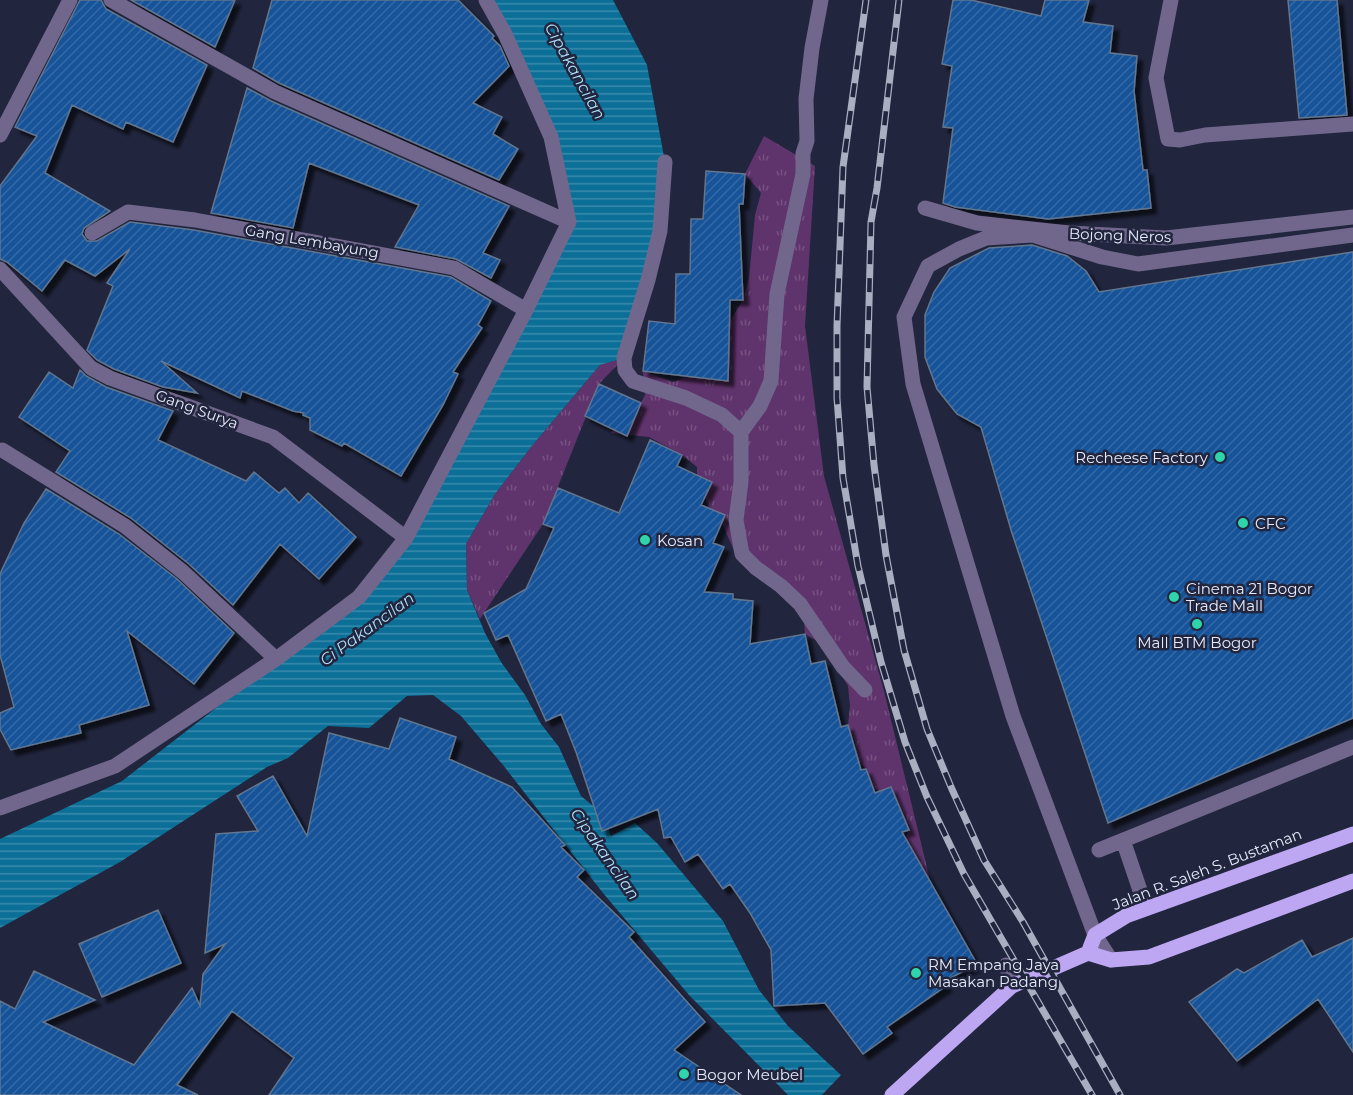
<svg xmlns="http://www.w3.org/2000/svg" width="1353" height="1095" font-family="Montserrat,sans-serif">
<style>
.grass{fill:url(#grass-tufts)}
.water{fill:url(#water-rules)}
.building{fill:url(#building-hatch);stroke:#62768f;stroke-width:1.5;filter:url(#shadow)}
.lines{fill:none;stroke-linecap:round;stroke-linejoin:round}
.minor{stroke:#71678c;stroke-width:15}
.major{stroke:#bda7f3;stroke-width:15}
.rail-casing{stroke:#aaaec1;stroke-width:7}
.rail{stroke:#21253d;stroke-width:4.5;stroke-dasharray:14;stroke-linecap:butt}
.poi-dot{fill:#30d4aa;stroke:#21253d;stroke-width:2}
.labels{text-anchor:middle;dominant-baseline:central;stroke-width:5;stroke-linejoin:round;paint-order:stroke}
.street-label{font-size:15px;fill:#e6eafa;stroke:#21253d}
.poi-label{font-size:15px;fill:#e6eafa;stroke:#21253d;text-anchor:start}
.water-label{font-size:16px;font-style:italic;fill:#adddf9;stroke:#21253d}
</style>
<defs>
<pattern id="grass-tufts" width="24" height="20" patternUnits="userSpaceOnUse" patternTransform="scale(1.5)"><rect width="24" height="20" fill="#5f336c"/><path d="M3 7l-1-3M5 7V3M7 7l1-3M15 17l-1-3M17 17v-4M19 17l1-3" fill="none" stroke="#765182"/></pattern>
<pattern id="water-rules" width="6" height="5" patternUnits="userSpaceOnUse" patternTransform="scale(1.5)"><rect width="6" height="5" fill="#0b6f97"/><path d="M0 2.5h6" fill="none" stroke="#3a8bac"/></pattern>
<pattern id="building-hatch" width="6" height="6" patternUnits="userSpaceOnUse" patternTransform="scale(1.5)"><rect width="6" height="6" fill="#145298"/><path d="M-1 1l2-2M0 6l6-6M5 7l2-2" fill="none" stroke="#366ba7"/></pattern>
<filter id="shadow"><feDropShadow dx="5.5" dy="5.5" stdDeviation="1.5" flood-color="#0009"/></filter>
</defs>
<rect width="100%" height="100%" fill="#21253d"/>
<path class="grass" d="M 764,136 L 815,166 L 805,326 L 824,476 L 884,691 L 931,884 C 924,868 913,855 905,839 L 909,830 L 871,783 L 866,769 L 859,762 L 854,739 L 848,725 L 850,706 L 848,686 L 822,644 L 805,634 L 804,621 L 791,603 L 739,562 L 722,523 L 708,507 L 705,497 L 711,482 L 697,476 L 697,467 L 682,455 L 649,437 L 611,433 L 623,414 L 641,403 L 645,395 L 643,371 L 673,382 L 694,374 L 719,339 L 743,300 L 749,278 L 755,215 L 761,193 L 745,174 Z
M 624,358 L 599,384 L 543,524 L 480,619 L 467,590 L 466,544 L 495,494 L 531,447 L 573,397 L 600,365 Z"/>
<path class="water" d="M 486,0 L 613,0 L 647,65 L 665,162 L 660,231 L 624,358 L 600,365 L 573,397 L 531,447 L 495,494 L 466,544 L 467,590 L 485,633 L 501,662 L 525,695 L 541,724 L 559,747 L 581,796 L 603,814 L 611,836 L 635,823 L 657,843 L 723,921 L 759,990 L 788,1026 L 841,1075 L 822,1095 L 788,1095 L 689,995 L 603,893 L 503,765 L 461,716 L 433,695 L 407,696 L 369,728 L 328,726 L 288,758 L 267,767 L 120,862 L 0,928 L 0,839 L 122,781 L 359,597 L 407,535 L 569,222 L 551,137 Z"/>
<path class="building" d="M 80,0 L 101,0 L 106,9 L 207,65 L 173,142 L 126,122 L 123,129 L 72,105 L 45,173 L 110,211 L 84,228 L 82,234 L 87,241 L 97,241 L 130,222 L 194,230 L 451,277 L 491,301 L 478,325 L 482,328 L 453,372 L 458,374 L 443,405 L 401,476 L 344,443 L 342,446 L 310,430 L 310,418 L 303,415 L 304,413 L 293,411 L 242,391 L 240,398 L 161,361 L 197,393 L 163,387 L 114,369 L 97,360 L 87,350 L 113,286 L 107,283 L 130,249 L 95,276 L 65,260 L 42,291 L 7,262 L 0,259 L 0,186 L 37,136 L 15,127 Z
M 131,0 L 235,0 L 215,47 Z
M 272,0 L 458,0 L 494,36 L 492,38 L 500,46 L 509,66 L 473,103 L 502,117 L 493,134 L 518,149 L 499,180 L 279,83 L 253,68 Z
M 953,0 L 971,0 L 1041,16 L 1045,0 L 1089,0 L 1083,22 L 1113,26 L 1110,53 L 1137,56 L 1134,91 L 1143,170 L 1147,170 L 1151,208 L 1048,219 L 955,207 L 943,203 L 953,128 L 943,127 L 952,66 L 942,64 Z
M 1288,0 L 1337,0 L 1347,115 L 1299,118 Z
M 247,88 L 271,101 L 509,206 L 483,253 L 500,260 L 491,278 L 456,259 L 395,247 L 419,205 L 309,163 L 293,228 L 211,213 Z
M 706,171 L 745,174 L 743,204 L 739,204 L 743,300 L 730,300 L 728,381 L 643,371 L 649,321 L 675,324 L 676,274 L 690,274 L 691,219 L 703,219 Z
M 1032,245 L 1067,256 L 1086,271 L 1099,292 L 1353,252 L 1353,718 L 1108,823 L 1011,530 L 981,427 L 957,414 L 937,389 L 925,357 L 925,315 L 934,292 L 950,268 L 989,248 Z
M 80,370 L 86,376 L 106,387 L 173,411 L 158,440 L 246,481 L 254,472 L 279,493 L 285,488 L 299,503 L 308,493 L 356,537 L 319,579 L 280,544 L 233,605 L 189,564 L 131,518 L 56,472 L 70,451 L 19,417 L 49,372 L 73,388 Z
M 599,384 L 641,403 L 627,436 L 585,416 Z
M 650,440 L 682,455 L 677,466 L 712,482 L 701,505 L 725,515 L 713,543 L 724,547 L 704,592 L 733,594 L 733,599 L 753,601 L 750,644 L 805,634 L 811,664 L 825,661 L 841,727 L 848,725 L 861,770 L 866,769 L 875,793 L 891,787 L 909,830 L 902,832 L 977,964 L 943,982 L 946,986 L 887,1027 L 892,1033 L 863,1054 L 825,1003 L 774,1006 L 771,950 L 750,913 L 730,884 L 723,889 L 698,854 L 685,862 L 671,837 L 664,838 L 658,809 L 602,831 L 576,752 L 561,714 L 546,721 L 508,635 L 496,640 L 484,613 L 526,589 L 554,528 L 543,524 L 558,488 L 619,513 Z
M 46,489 L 119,534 L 177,579 L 234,633 L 194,684 L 127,631 L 149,705 L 79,725 L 81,733 L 11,750 L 0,729 L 0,713 L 14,707 L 0,655 L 0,574 L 24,523 Z
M 400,718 L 456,737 L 449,759 L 512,787 L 565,845 L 561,847 L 584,870 L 577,877 L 634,932 L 629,937 L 705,1022 L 674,1050 L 741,1095 L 269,1095 L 294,1058 L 232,1011 L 177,1085 L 198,1095 L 0,1095 L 0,1001 L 15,1009 L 34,971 L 95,1000 L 43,1022 L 134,1065 L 192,988 L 200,1006 L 203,974 L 225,944 L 205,953 L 216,834 L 258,831 L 237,796 L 273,776 L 307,836 L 329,733 L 389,749 Z
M 158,910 L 181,963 L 102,997 L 79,944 Z
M 1353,938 L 1353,1052 L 1318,999 L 1237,1061 L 1189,1002 L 1237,969 L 1244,973 L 1302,940 L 1312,957 Z"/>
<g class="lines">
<path class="minor" d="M 111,0 L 275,92 L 569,222
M 821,0 L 812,48 L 806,99 L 807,141 L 803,153 L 803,174 L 777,294 L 771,381 L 760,406 L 741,432 L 741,482 L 736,520 L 742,554 L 756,568 L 781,586 L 800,604 L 843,667 L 865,690
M 1171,0 L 1156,78 L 1168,139 L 1180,140 L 1205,135 L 1353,124
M 0,135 L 70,0
M 665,162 L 660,231 L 648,280 L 624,358 L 625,370 L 633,381 L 686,398 L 722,415 L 741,432
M 925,208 L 977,223 L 1069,233 L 1166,238 L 1353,217
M 92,233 L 128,212 L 195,220 L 454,268 L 526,310
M 0,269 L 91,368 L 110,378 L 273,437 L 406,538
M 2,450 L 125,526 L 183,572 L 276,659
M 0,808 L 115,766 L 276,659 L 359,597 L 406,538 L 526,310 L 569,222 L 551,137 L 505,34 L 486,0
M 1123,840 L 1146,908
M 1099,850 L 1353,747
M 1111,960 L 1095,935 L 1013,716 L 913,384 L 904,317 L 928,266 L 959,249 L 986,238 L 1033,235 L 1102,257 L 1138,264 L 1353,235
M 1006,965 L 1012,986"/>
<path class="major" d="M 1088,953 L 1095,935 L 1126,916 L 1353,834
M 892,1095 L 1012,986 L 1088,953 L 1111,960 L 1149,957 L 1353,881"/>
<defs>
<path id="rail" d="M 866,0 L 843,167 L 837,326 L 837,398 L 843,478 L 858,566 L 881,662 L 905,742 L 927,797 L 964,874 L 1092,1095
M 899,0 L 877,188 L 871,222 L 867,387 L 874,465 L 886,555 L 904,650 L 927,729 L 951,787 L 984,860 L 1023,922 L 1120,1095"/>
</defs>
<use href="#rail" class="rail-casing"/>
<use href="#rail" class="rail"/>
</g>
<g class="poi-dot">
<circle cx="1220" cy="457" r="6"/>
<circle cx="1243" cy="523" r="6"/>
<circle cx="645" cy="540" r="6"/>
<circle cx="1174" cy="597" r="6"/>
<circle cx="1197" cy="624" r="6"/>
<circle cx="916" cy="973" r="6"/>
<circle cx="684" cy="1074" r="6"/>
</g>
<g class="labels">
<g class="street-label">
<text transform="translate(1120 235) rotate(2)">Bojong Neros</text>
<text transform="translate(312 241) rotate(10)">Gang Lembayung</text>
<text transform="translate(197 409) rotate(20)">Gang Surya</text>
<text transform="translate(1207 869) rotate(-21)">Jalan R. Saleh S. Bustaman</text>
</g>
<g class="poi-label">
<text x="1208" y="457" text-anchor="end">Recheese Factory</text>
<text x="1255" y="523">CFC</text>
<text x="657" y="540">Kosan</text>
<text x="1186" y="588">Cinema 21 Bogor<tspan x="1186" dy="17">Trade Mall</tspan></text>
<text x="1197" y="642" text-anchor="middle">Mall BTM Bogor</text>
<text x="928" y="964">RM Empang Jaya<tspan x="928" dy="17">Masakan Padang</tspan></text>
<text x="696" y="1074">Bogor Meubel</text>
</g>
<g class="water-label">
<text transform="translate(575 71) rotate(61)">Cipakancilan</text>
<text transform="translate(367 629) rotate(-36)">Ci Pakancilan</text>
<text transform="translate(605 854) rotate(55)">Cipakancilan</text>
</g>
</g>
</svg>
